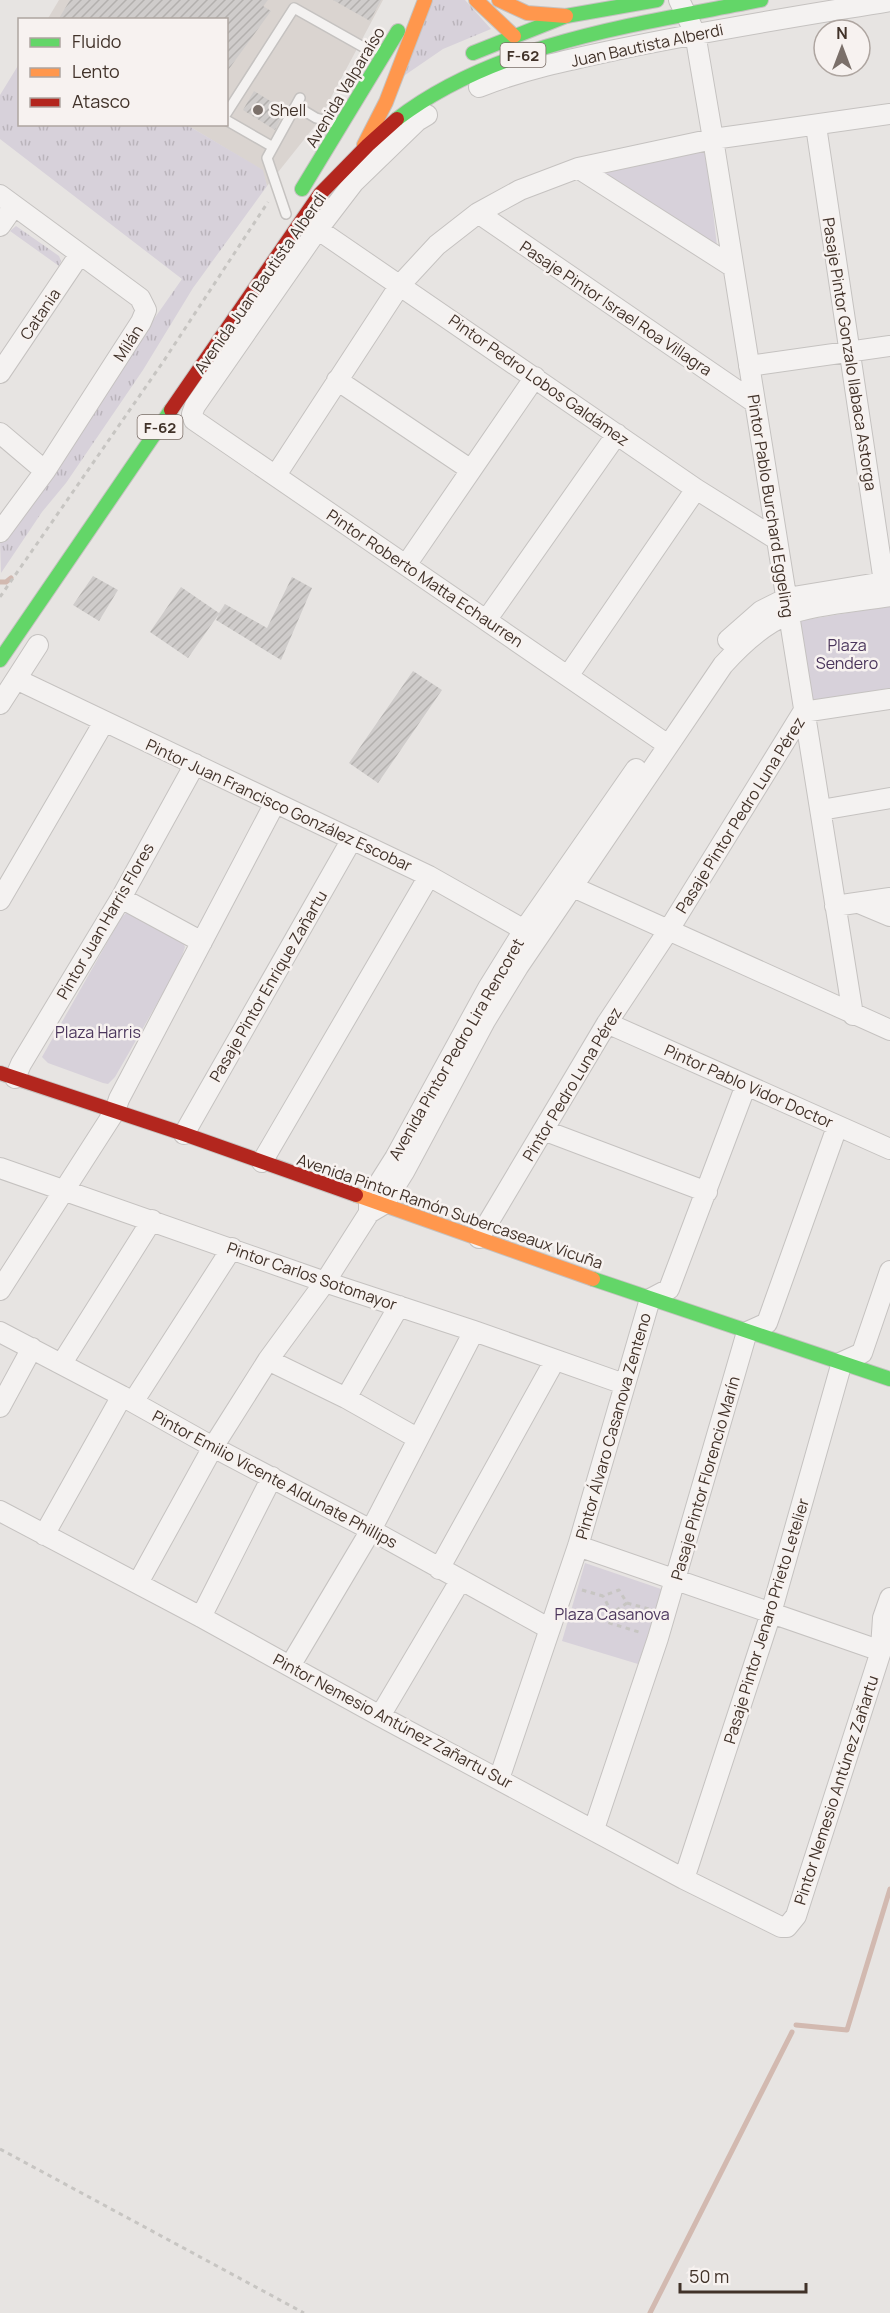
<svg xmlns="http://www.w3.org/2000/svg" width="890" height="2313" font-family="Manrope,sans-serif">
<style>
.built{fill:#dad4d0}
.grass{fill:url(#grass-tufts)}
.park{fill:#d7d1da}
.lines{fill:none;stroke-linecap:round;stroke-linejoin:round}
.stream{stroke:#d2b9b0;stroke-width:5}
.building{fill:url(#building-hatch)}
.lane-casing{stroke:#c5c2c0;stroke-width:12}
.street-casing{stroke:#c5c2c0;stroke-width:22}
.fast-casing{stroke:#c5c2c0;stroke-width:16}
.slow-casing{stroke:#c5c2c0;stroke-width:16}
.jam-casing{stroke:#c5c2c0;stroke-width:16}
.path{stroke:#c7c5c2;stroke-width:3;stroke-dasharray:4.5 4.5;stroke-linecap:butt}
.lane{stroke:#f4f2f1;stroke-width:9}
.street{stroke:#f4f2f1;stroke-width:20}
.fast{stroke:#63d668;stroke-width:14}
.slow{stroke:#ff974d;stroke-width:14}
.jam{stroke:#b3261e;stroke-width:14}
.poi-dot{fill:#7b706a;stroke:#f7f2f0;stroke-width:2}
.labels{text-anchor:middle;dominant-baseline:central;stroke-width:5;stroke-linejoin:round;paint-order:stroke}
.shield{fill:#f7f2f0;stroke:#786c65;stroke-width:1.5}
.shield-label{font-size:15px;font-weight:bold;fill:#413229}
.street-label{font-size:16px;fill:#413229;stroke:#f7f2f0}
.poi-label{font-size:16px;fill:#413229;stroke:#f7f2f0;text-anchor:start}
.park-label{font-size:16px;fill:#4b365c;stroke:#f7f2f0}
</style>
<defs>
<pattern id="grass-tufts" width="24" height="20" patternUnits="userSpaceOnUse" patternTransform="scale(1.5)"><rect width="24" height="20" fill="#d7d1da"/><path d="M3 7l-1-3M5 7V3M7 7l1-3M15 17l-1-3M17 17v-4M19 17l1-3" fill="none" stroke="#bab4bb"/></pattern>
<pattern id="building-hatch" width="6" height="6" patternUnits="userSpaceOnUse" patternTransform="scale(1.5)"><rect width="6" height="6" fill="#cfcccb"/><path d="M-1 1l2-2M0 6l6-6M5 7l2-2" fill="none" stroke="#b3b0ae"/></pattern>
</defs>
<rect width="100%" height="100%" fill="#e7e4e2"/>
<path class="built" d="M 59,0 L 383,0 L 318,122 L 267,186 L 262,170 L 187,125 L 226,124 L 226,20 L 47,20 Z"/>
<path class="grass" d="M 433,0 L 465,0 L 491,29 L 443,49 L 392,84 Z
M 19,64 L 20,124 L 187,125 L 263,170 L 267,186 L 193,288 L 143,370 L 66,483 L 42,512 L 1,573 L 0,539 L 182,279 L 0,139 L 0,95 Z
M 16,226 L 59,256 L 61,261 L 59,266 L 10,231 Z"/>
<path class="park" d="M 706,151 L 717,246 L 596,172 Z
M 890,606 L 890,688 L 812,701 L 799,621 Z
M 127,912 L 182,940 L 185,947 L 179,965 L 115,1077 L 108,1084 L 103,1083 L 48,1063 L 42,1057 L 121,918 Z
M 585,1563 L 664,1590 L 638,1664 L 562,1641 Z"/>
<g class="lines">
<path class="stream" d="M 0,582 L 6,582 L 11,578
M 796,2025 L 847,2030 L 890,1889
M 650,2313 L 792,2032"/>
</g>
<path class="building" d="M 70,0 L 268,0 L 263,6 L 271,11 L 226,73 L 226,20 L 58,20 Z
M 333,0 L 381,0 L 370,21 Z
M 254,91 L 285,110 L 275,130 L 243,110 Z
M 93,576 L 118,590 L 99,621 L 73,605 Z
M 292,577 L 312,588 L 281,660 L 216,620 L 219,614 L 188,658 L 150,632 L 181,587 L 219,613 L 225,604 L 267,628 Z
M 413,671 L 442,690 L 378,783 L 349,763 Z"/>
<g class="lines">
<defs>
<path id="lane" d="M 296,106 L 316,118 L 339,124
M 226,114 L 294,8 L 365,48 L 383,50
M 226,120 L 273,147
M 286,214 L 267,158 L 300,98"/>
<path id="street" d="M 679,0 L 695,33 L 713,139 L 853,1015
M 479,87 C 524,69 573,59 620,49 C 710,30 800,16 890,1
M 427,115 L 417,121 L 354,182 L 318,229 L 195,406 L 192,414 L 194,420 L 668,745
M 816,126 L 884,582
M 578,168 L 733,267
M 0,195 L 140,298 L 146,310 L 141,322 L 45,471 L 0,532
M 478,213 L 754,402
M 307,222 L 696,489 L 776,539
M 0,226 L 14,206
M 749,366 L 890,346
M 0,373 L 80,254
M 337,380 L 471,470
M 0,433 L 45,471
M 276,475 L 400,285 L 437,245 L 478,213 L 520,190 L 578,168 L 713,139 L 890,114
M 406,565 L 535,377
M 487,619 L 617,434
M 728,640 L 761,611 L 787,598 L 890,581
M 568,676 L 696,489
M 16,679 L 429,876 L 535,936
M 0,704 L 38,645
M 821,810 L 890,798
M 573,887 L 890,1030
M 121,898 L 202,942
M 0,900 L 104,722
M 859,903 L 890,916
M 835,906 L 890,898
M 607,1023 L 890,1149
M 15,1078 L 21,1064 L 121,898 L 195,764
M 543,1130 L 707,1192
M 184,1134 L 352,839
M 262,1162 L 429,876
M 0,1168 L 325,1282 L 474,1331 L 624,1384
M 369,1212 L 369,1199 L 395,1158 L 488,988 L 524,930 L 636,769
M 479,1238 L 607,1023 L 668,931 L 803,712 L 890,699
M 0,1290 L 115,1111 L 119,1099 L 275,803
M 0,1332 L 122,1396 L 213,1447 L 371,1530 L 550,1629
M 268,1360 L 346,1398 L 417,1438
M 62,1363 L 152,1220
M 346,1398 L 399,1306
M 133,1402 L 232,1248
M 0,1407 L 32,1348
M 0,1511 L 201,1617 L 380,1716 L 684,1879 L 781,1927 L 787,1927 L 796,1916 L 881,1651 L 890,1634
M 44,1535 L 122,1396
M 578,1546 L 881,1651
M 439,1569 L 555,1360
M 138,1583 L 213,1447 L 268,1360 L 325,1282 L 369,1213 L 384,1204 L 404,1172 L 485,1021 L 518,967 L 723,665 C 741,645 763,624 789,614 C 815,604 861,601 890,596
M 201,1617 L 272,1477
M 881,1648 L 883,1618 L 890,1598
M 290,1666 L 371,1530 L 474,1331
M 380,1716 L 460,1581
M 499,1779 L 578,1546 L 650,1299 L 669,1289 L 746,1085
M 594,1829 L 658,1638 L 747,1332 L 767,1323 L 837,1127
M 684,1879 L 771,1613 L 842,1362 L 862,1353 L 890,1271"/>
<path id="fast" d="M 473,53 L 566,16 L 657,0
M 397,119 C 497,42 640,24 761,0
M 302,189 L 398,31
M 0,660 L 171,410
M 593,1279 L 890,1379"/>
<path id="slow" d="M 476,0 L 514,36
M 499,0 L 527,13 L 566,16
M 364,145 L 386,102 L 425,0
M 356,1195 L 593,1279"/>
<path id="jam" d="M 171,410 L 320,194 L 368,145 L 397,119
M 0,1073 L 184,1134 L 356,1195"/>
</defs>
<use href="#lane" class="lane-casing"/>
<use href="#street" class="street-casing"/>
<use href="#fast" class="fast-casing"/>
<use href="#slow" class="slow-casing"/>
<use href="#jam" class="jam-casing"/>
<path class="path" d="M 0,597 L 163,362 L 268,202
M 582,1590 L 603,1596 L 619,1590 L 627,1603 L 612,1613 L 603,1596
M 627,1603 L 649,1609
M 574,1612 L 642,1633
M 0,2149 L 304,2313"/>
<use href="#lane" class="lane"/>
<use href="#street" class="street"/>
<use href="#fast" class="fast"/>
<use href="#slow" class="slow"/>
<use href="#jam" class="jam"/>
</g>
<circle class="poi-dot" cx="258" cy="110" r="6"/>
<g class="labels">
<g class="shield">
<rect x="500.5" y="43" width="45" height="24" rx="4.5"/>
<rect x="137.5" y="415" width="45" height="24" rx="4.5"/>
</g>
<g class="shield-label">
<text x="523" y="55">F-62</text>
<text x="160" y="427">F-62</text>
</g>
<g class="street-label">
<text transform="translate(647 45) rotate(-12)">Juan Bautista Alberdi</text>
<text transform="translate(345 87) rotate(-59)">Avenida Valparaíso</text>
<text transform="translate(260 283) rotate(-55)">Avenida Juan Bautista Alberdi</text>
<text transform="translate(616 308) rotate(34)">Pasaje Pintor Israel Roa Villagra</text>
<text transform="translate(40 314) rotate(-56)">Catania</text>
<text transform="translate(128 343) rotate(-57)">Milán</text>
<text transform="translate(850 354) rotate(81)">Pasaje Pintor Gonzalo Ilabaca Astorga</text>
<text transform="translate(539 380) rotate(35)">Pintor Pedro Lobos Galdámez</text>
<text transform="translate(771 506) rotate(81)">Pintor Pablo Burchard Eggeling</text>
<text transform="translate(425 578) rotate(34)">Pintor Roberto Matta Echaurren</text>
<text transform="translate(279 805) rotate(25)">Pintor Juan Francisco González Escobar</text>
<text transform="translate(740 815) rotate(-58)">Pasaje Pintor Pedro Luna Pérez</text>
<text transform="translate(105 921) rotate(-60)">Pintor Juan Harris Flores</text>
<text transform="translate(268 986) rotate(-60)">Pasaje Pintor Enrique Zañartu</text>
<text transform="translate(456 1049) rotate(-60)">Avenida Pintor Pedro Lira Rencoret</text>
<text transform="translate(572 1084) rotate(-59)">Pintor Pedro Luna Pérez</text>
<text transform="translate(749 1086) rotate(24)">Pintor Pablo Vidor Doctor</text>
<text transform="translate(450 1211) rotate(19)">Avenida Pintor Ramón Subercaseaux Vicuña</text>
<text transform="translate(312 1276) rotate(19)">Pintor Carlos Sotomayor</text>
<text transform="translate(613 1426) rotate(-74)">Pintor Álvaro Casanova Zenteno</text>
<text transform="translate(705 1478) rotate(-74)">Pasaje Pintor Florencio Marín</text>
<text transform="translate(275 1479) rotate(28)">Pintor Emilio Vicente Aldunate Phillips</text>
<text transform="translate(766 1621) rotate(-73)">Pasaje Pintor Jenaro Prieto Letelier</text>
<text transform="translate(393 1721) rotate(28)">Pintor Nemesio Antúnez Zañartu Sur</text>
<text transform="translate(836 1790) rotate(-72)">Pintor Nemesio Antúnez Zañartu</text>
</g>
<g class="poi-label">
<text x="270" y="110">Shell</text>
</g>
<g class="park-label">
<text x="847" y="645">Plaza<tspan x="847" dy="18">Sendero</tspan></text>
<text x="98" y="1032">Plaza Harris</text>
<text x="612" y="1614">Plaza Casanova</text>
</g>
</g>
<rect x="18" y="18" width="210" height="108" fill="#f7f2f0" stroke="#aea5a0" stroke-width="1.5"/>
<rect x="30" y="38" width="30" height="9" fill="#63d668" stroke="#aea5a0" stroke-width="1.5"/>
<text x="72" y="48" font-size="18" fill="#413229">Fluido</text>
<rect x="30" y="68" width="30" height="9" fill="#ff974d" stroke="#aea5a0" stroke-width="1.5"/>
<text x="72" y="78" font-size="18" fill="#413229">Lento</text>
<rect x="30" y="98" width="30" height="9" fill="#b3261e" stroke="#aea5a0" stroke-width="1.5"/>
<text x="72" y="108" font-size="18" fill="#413229">Atasco</text>
<g transform="translate(842 48)"><circle r="28" fill="#f7f2f0" stroke="#aea5a0" stroke-width="1.5"/>
<path d="M0-4.5L10 22L0 15L-10 22Z" fill="#7b706a"/>
<text y="-9" font-size="16" font-weight="bold" text-anchor="middle" fill="#413229">N</text>
</g>
<path d="M680 2283v9h126v-9" fill="none" stroke="#413229" stroke-width="3"/>
<text x="689" y="2283" font-size="18" fill="#413229" stroke="#f7f2f0" stroke-width="4.5" paint-order="stroke">50 m</text>
</svg>
